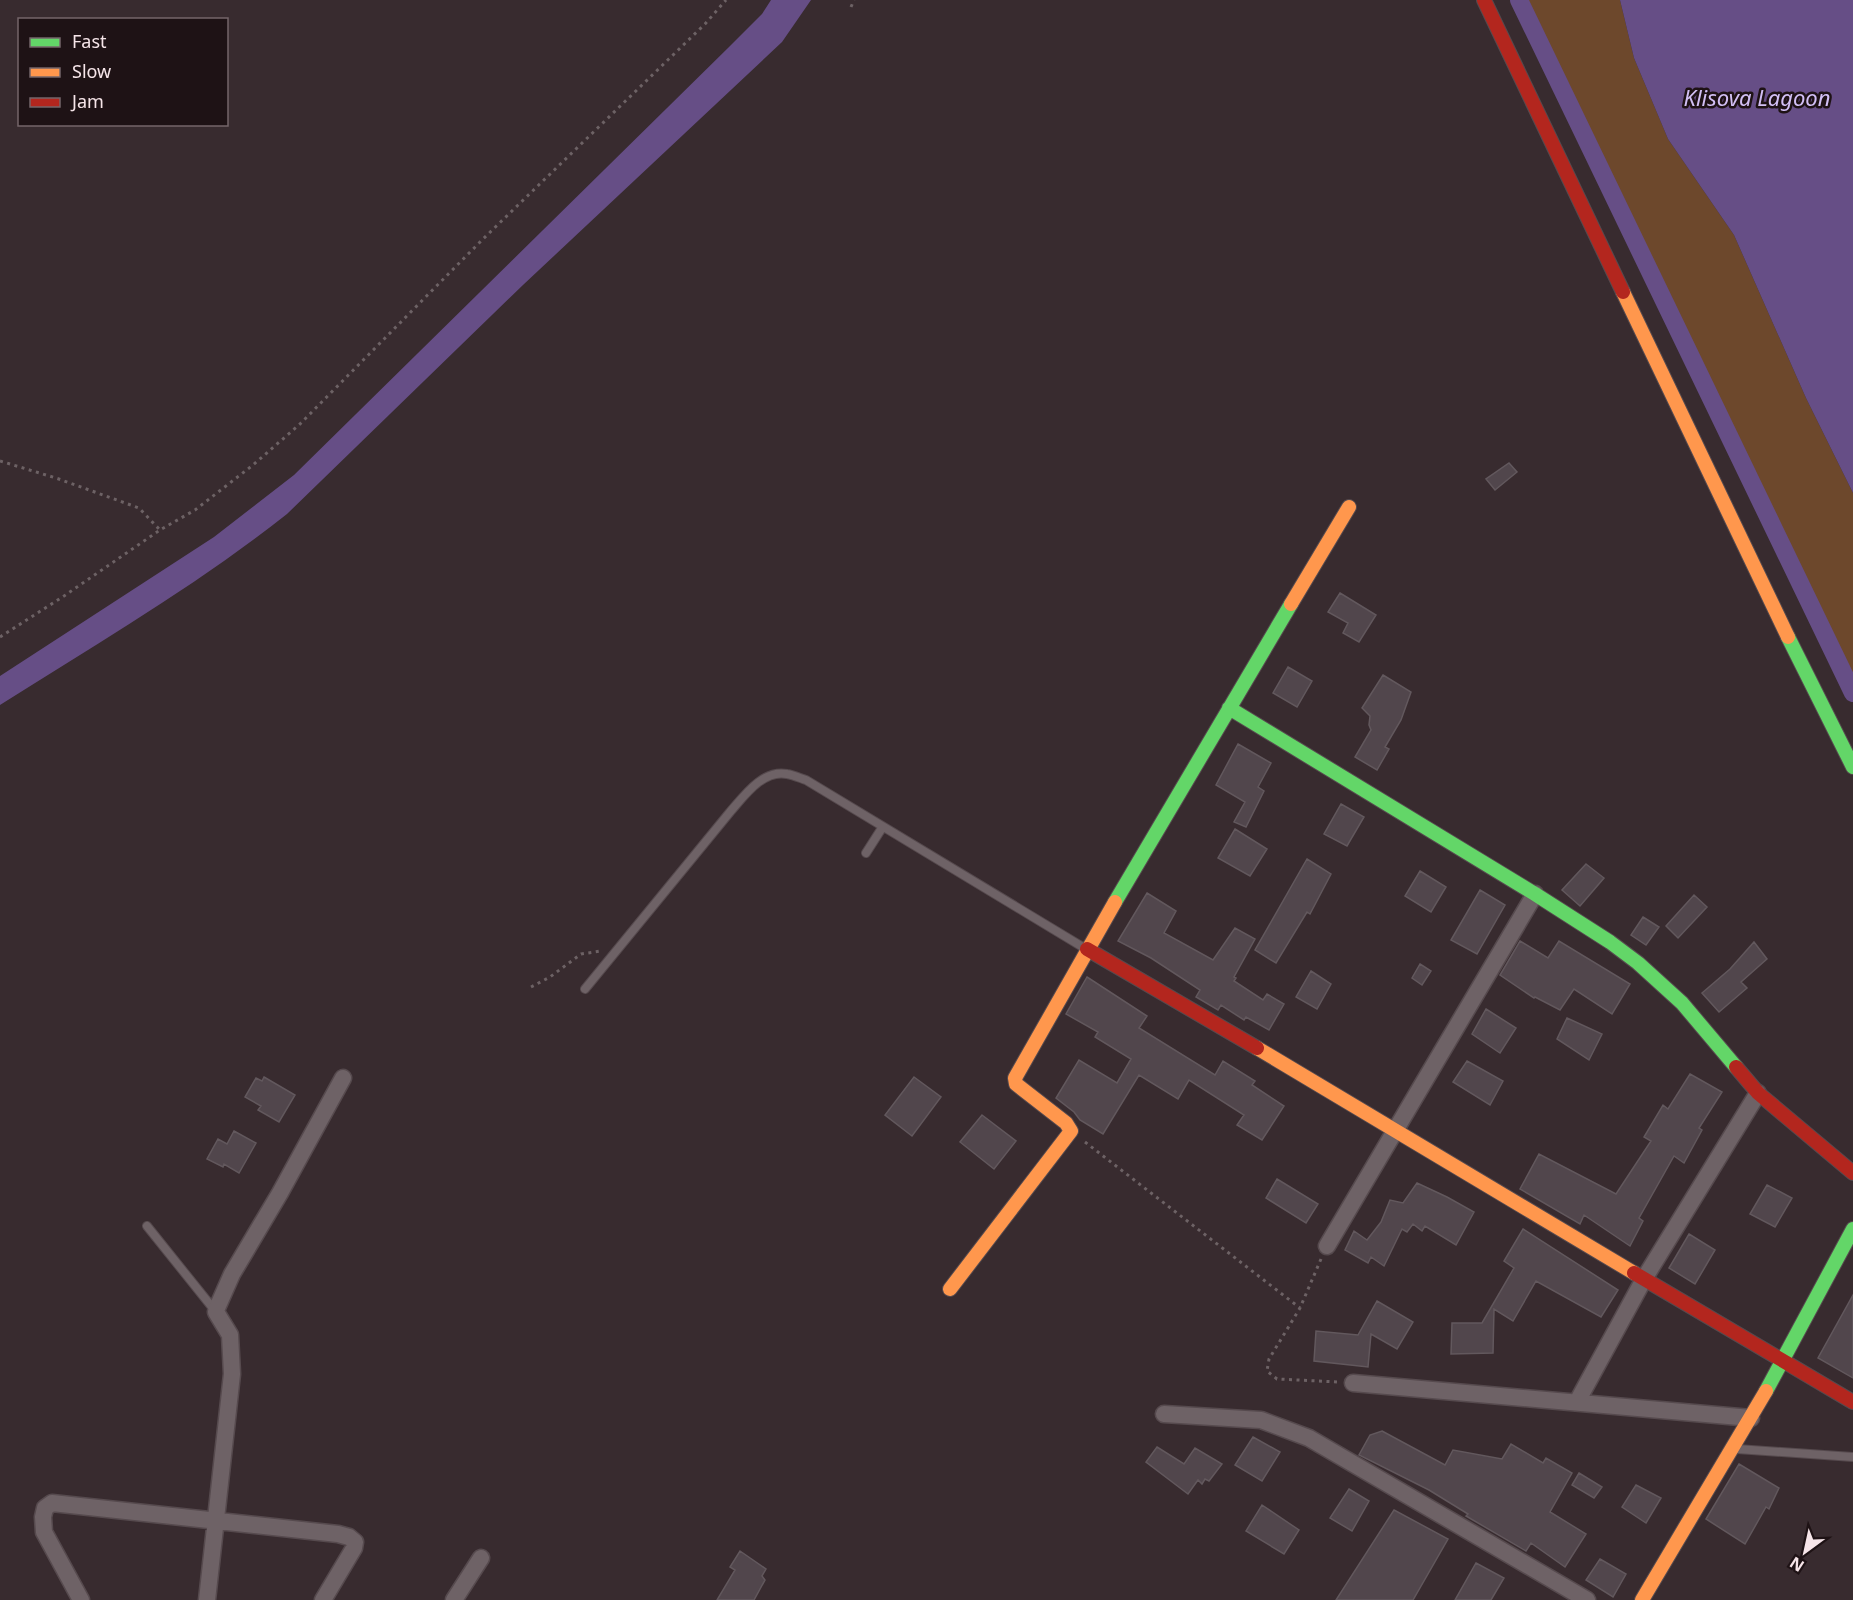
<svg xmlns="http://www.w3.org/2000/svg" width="1853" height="1600" font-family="'Noto Sans',sans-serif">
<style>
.green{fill:#6d482c}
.water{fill:#664e86}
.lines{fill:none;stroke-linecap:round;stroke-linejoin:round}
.canal{stroke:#664e86;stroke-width:18}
.building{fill:#51464c;stroke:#62585d;stroke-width:1.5}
.lane-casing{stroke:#564a4e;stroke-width:10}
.street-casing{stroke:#564a4e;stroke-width:19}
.fast-casing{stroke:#564a4e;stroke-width:16}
.slow-casing{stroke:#564a4e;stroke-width:16}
.jam-casing{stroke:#564a4e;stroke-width:16}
.path{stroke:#6d6265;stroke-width:3;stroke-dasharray:3 4.5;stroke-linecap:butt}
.lane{stroke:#6e6266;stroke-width:8}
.street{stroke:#6e6266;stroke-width:16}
.fast{stroke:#63d668;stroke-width:14}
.slow{stroke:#ff974d;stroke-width:14}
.jam{stroke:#b3261e;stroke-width:14}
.labels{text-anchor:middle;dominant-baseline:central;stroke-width:5;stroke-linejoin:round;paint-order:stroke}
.water-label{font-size:22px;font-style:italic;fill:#d2bff5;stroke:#1e1215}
</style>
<rect width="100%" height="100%" fill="#382b2f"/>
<path class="green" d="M 1528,0 L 1620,0 L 1634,58 L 1668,139 L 1734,235 L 1806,398 L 1853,493 L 1853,678 Z"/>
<path class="water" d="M 771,0 L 811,0 L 782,42 L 523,285 L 287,514 C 197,585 97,644 0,705 L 0,676 L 214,537 L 294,475 L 729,47 L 762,14 Z
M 1620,0 L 1853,0 L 1853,493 L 1806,398 L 1734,235 L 1668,139 L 1634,58 Z"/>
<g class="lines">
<path class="canal" d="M 1519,0 L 1853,693"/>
</g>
<path class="building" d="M 1509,463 L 1517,472 L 1495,490 L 1486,479 Z
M 1340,593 L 1376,615 L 1359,642 L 1343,633 L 1348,623 L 1328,612 Z
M 1288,667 L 1312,681 L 1297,707 L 1273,693 Z
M 1383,675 L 1411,692 L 1401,720 L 1385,747 L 1389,749 L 1377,770 L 1355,757 L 1371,730 L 1369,725 L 1370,716 L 1362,708 Z
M 1238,744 L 1271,763 L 1258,787 L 1264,791 L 1246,827 L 1234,822 L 1245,802 L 1216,785 Z
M 1341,804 L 1364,817 L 1347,846 L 1324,834 Z
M 1235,829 L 1267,849 L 1250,876 L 1218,858 Z
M 1307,859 L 1331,874 L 1310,914 L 1307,912 L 1276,963 L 1255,950 Z
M 1586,864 L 1604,878 L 1580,906 L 1562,890 Z
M 1420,871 L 1446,887 L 1431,912 L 1405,896 Z
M 1480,890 L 1505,905 L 1477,954 L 1451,940 Z
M 1147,893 L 1176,911 L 1164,933 L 1213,960 L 1235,928 L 1255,939 L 1234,977 L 1236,978 L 1234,981 L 1263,1000 L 1267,994 L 1284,1004 L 1269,1030 L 1246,1017 L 1244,1020 L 1221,1005 L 1218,1010 L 1196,997 L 1200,990 L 1151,958 L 1118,941 Z
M 1694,895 L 1707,907 L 1678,938 L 1666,926 Z
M 1643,917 L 1659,927 L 1646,945 L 1631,935 Z
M 1520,941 L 1548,958 L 1559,941 L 1630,984 L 1612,1014 L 1574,989 L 1560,1010 L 1535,997 L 1534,998 L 1500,975 Z
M 1754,942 L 1767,959 L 1741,982 L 1747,988 L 1719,1012 L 1702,993 L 1730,969 Z
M 1420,964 L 1431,971 L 1422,985 L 1412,978 Z
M 1311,971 L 1331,984 L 1317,1009 L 1296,997 Z
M 1087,977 L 1147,1016 L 1139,1028 L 1215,1075 L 1223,1061 L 1255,1081 L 1252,1085 L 1284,1106 L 1262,1140 L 1237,1125 L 1244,1115 L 1189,1080 L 1178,1099 L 1139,1075 L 1103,1134 L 1080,1120 L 1074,1112 L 1056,1098 L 1079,1060 L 1117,1083 L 1131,1059 L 1095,1037 L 1098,1032 L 1066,1014 Z
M 1486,1009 L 1516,1028 L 1500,1053 L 1472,1034 Z
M 1567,1018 L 1602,1034 L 1589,1060 L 1557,1039 Z
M 1467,1061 L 1503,1081 L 1490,1105 L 1453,1082 Z
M 1690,1074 L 1722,1092 L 1699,1128 L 1702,1130 L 1684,1163 L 1674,1156 L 1639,1218 L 1643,1221 L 1630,1246 L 1584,1215 L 1580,1224 L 1520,1189 L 1539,1154 L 1616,1194 L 1651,1141 L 1644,1137 L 1663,1105 L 1668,1109 Z
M 264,1077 L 295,1095 L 279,1122 L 258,1110 L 261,1106 L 245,1097 L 256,1078 L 262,1081 Z
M 914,1077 L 941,1097 L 912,1136 L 885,1115 Z
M 982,1115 L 1016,1141 L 994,1169 L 960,1142 Z
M 234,1131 L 256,1143 L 239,1173 L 224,1164 L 223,1167 L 207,1159 L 218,1139 L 227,1144 Z
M 1277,1179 L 1318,1204 L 1306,1223 L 1266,1198 Z
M 1417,1183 L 1447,1197 L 1474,1212 L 1456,1245 L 1425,1226 L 1422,1231 L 1413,1224 L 1407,1232 L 1402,1229 L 1384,1266 L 1371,1257 L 1368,1263 L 1345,1250 L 1354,1231 L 1367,1240 L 1381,1222 L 1390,1200 L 1403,1203 Z
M 1767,1185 L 1792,1198 L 1775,1227 L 1750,1214 Z
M 1523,1229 L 1618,1290 L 1601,1317 L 1536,1281 L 1513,1321 L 1494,1309 L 1493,1353 L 1451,1354 L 1452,1323 L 1482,1323 L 1514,1268 L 1504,1261 Z
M 1689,1234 L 1715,1250 L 1695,1284 L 1669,1268 Z
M 1853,1295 L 1853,1378 L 1818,1358 Z
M 1377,1301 L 1413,1322 L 1397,1349 L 1371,1334 L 1368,1367 L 1314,1361 L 1316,1331 L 1358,1335 Z
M 1382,1431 L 1445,1465 L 1453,1450 L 1502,1459 L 1511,1444 L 1543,1463 L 1546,1458 L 1572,1473 L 1550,1512 L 1586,1534 L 1565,1567 L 1531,1543 L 1526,1551 L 1466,1516 L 1468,1514 L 1429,1490 L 1359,1455 L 1370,1435 Z
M 1253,1437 L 1280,1452 L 1262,1481 L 1235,1465 Z
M 1157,1447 L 1184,1464 L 1195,1448 L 1222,1464 L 1209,1481 L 1205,1479 L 1202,1484 L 1198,1480 L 1188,1494 L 1146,1462 Z
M 1739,1464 L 1779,1488 L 1769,1509 L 1766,1507 L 1745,1544 L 1706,1519 Z
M 1579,1473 L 1602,1487 L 1594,1498 L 1572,1485 Z
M 1636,1485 L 1661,1498 L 1646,1523 L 1622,1507 Z
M 1349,1489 L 1369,1501 L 1352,1531 L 1330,1518 Z
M 1262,1505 L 1299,1530 L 1284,1554 L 1246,1531 Z
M 1394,1510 L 1448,1539 L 1413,1600 L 1336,1600 Z
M 740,1551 L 766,1569 L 762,1576 L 765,1580 L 754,1600 L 717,1600 L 735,1570 L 730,1567 Z
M 1600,1559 L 1626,1574 L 1613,1597 L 1586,1580 Z
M 1476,1563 L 1504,1578 L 1491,1600 L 1455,1600 Z"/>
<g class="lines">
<defs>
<path id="lane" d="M 866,853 L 882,828
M 585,989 L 730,812 C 744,796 763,769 787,774 C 793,775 800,778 806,780 L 1086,949
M 147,1226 L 216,1312
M 1737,1449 L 1853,1457"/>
<path id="street" d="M 1327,1246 L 1535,894
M 1353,1383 L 1751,1418
M 1577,1402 L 1644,1279 L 1758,1093
M 1164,1414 L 1261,1420 L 1309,1438 L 1587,1600
M 81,1600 L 44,1532 L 43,1517 L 45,1508 L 52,1503 L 338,1534 L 349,1537 L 355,1542 L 354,1548 L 323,1600
M 207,1600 L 232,1374 L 230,1335 L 216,1312 L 217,1308 L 232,1274 L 280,1193 L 343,1078
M 454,1600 L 481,1558"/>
<path id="fast" d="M 1788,637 L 1853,767
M 1229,708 L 1535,894 L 1610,942 L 1638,963 L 1682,1003 L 1736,1067
M 1115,902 L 1291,604
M 1766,1391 L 1853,1229"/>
<path id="slow" d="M 1623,292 L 1788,637
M 1291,604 L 1349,507
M 1257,1048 L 1634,1273
M 950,1289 L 1071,1131 L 1066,1123 L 1016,1084 L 1015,1078 L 1115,902
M 1642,1600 L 1766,1391"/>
<path id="jam" d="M 1484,0 L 1623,292
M 1087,949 L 1257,1048
M 1736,1067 L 1758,1093 L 1853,1173
M 1634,1273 L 1853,1402"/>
</defs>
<use href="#lane" class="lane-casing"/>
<use href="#street" class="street-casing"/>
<use href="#fast" class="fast-casing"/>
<use href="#slow" class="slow-casing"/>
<use href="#jam" class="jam-casing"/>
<path class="path" d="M 851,7 L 854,0
M 0,461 L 56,478 L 139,508 L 160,530
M 0,637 L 64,596 L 160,530 L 195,510 L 253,465 L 300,424 L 483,239 L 705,24 L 726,0
M 531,987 L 550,977 L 581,954 L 601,951
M 1085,1142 L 1300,1308
M 1321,1259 L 1300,1308 L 1269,1359 L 1267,1371 L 1277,1379 L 1339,1382"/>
<use href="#lane" class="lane"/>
<use href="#street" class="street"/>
<use href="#fast" class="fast"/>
<use href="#slow" class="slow"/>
<use href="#jam" class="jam"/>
</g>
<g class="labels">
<g class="water-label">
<text x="1757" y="97">Klisova Lagoon</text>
</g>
</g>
<rect x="18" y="18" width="210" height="108" fill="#1e1215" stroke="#74666a" stroke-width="1.5"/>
<rect x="30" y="38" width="30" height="9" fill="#63d668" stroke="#74666a" stroke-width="1.5"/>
<text x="72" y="48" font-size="18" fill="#f6e5e9">Fast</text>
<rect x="30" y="68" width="30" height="9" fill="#ff974d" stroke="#74666a" stroke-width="1.5"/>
<text x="72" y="78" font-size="18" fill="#f6e5e9">Slow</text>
<rect x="30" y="98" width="30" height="9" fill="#b3261e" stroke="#74666a" stroke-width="1.5"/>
<text x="72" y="108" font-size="18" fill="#f6e5e9">Jam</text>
<g transform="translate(1805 1552) rotate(213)" stroke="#1e1215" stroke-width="4.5" paint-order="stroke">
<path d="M0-4.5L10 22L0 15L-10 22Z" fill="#f6e5e9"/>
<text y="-9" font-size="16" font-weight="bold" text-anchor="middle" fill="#f6e5e9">N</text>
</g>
</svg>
